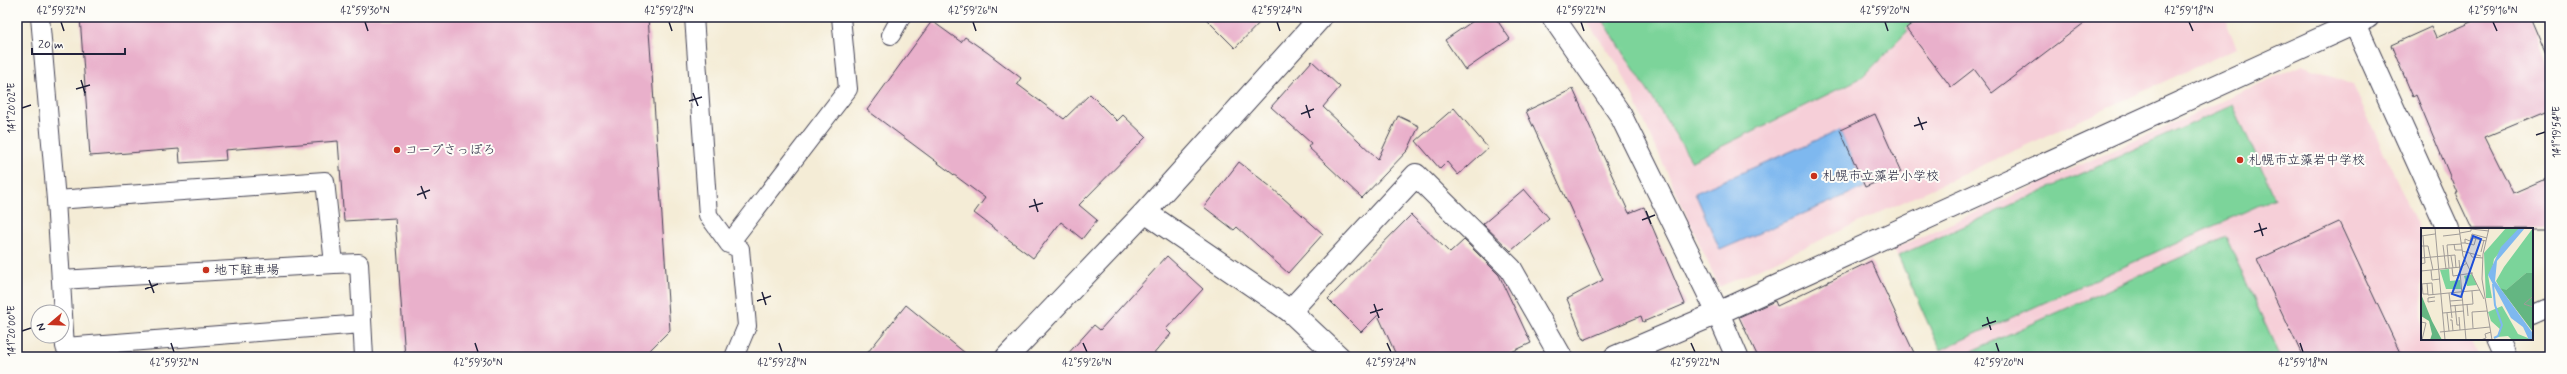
<svg xmlns="http://www.w3.org/2000/svg" width="2567" height="374" font-family="Mynerve,'Klee One',sans-serif">
<style>
.built{fill:#f6cfd8}
.green{fill:#7bd49a;stroke:#4e7b6a}
.water{fill:#7eb8ef;stroke:#506d95}
.building{fill:#e9b0cb}
.lines{fill:none;stroke-linecap:round;stroke-linejoin:round}
.service-casing{stroke:#424052;stroke-width:20}
.minor-casing{stroke:#424052;stroke-width:24}
.tertiary-casing{stroke:#424052;stroke-width:24}
.service{stroke:#fff;stroke-width:18}
.minor{stroke:#fff;stroke-width:22}
.tertiary{stroke:#fff;stroke-width:22}
.ticks{fill:none;stroke:#22223b;stroke-width:1.5}
.poi-dot{fill:#c8321e;stroke:#fdfcf7;stroke-width:1.5}
.labels{text-anchor:middle;dominant-baseline:central;stroke-width:4;stroke-linejoin:round;paint-order:stroke}
.poi-label{font-size:13px;fill:#22223b;stroke:#fdfcf7;text-anchor:start}
.inset-river{fill:none;stroke:#7eb8ef;stroke-width:2}
.inset-road{fill:none;stroke:#a09b98;stroke-width:1}
.view{fill:#1d4ed8;fill-opacity:0.15;stroke:#1d4ed8;stroke-width:2}
.inset-edge{fill:none;stroke:#22223b;stroke-width:2}
.neatline{fill:none;stroke:#22223b;stroke-width:1.5}
.ticks-label{font-size:10px;text-anchor:middle;fill:#22223b}
</style>
<rect width="100%" height="100%" fill="#fdfcf7"/>
<filter id="ink" filterUnits="userSpaceOnUse"><feTurbulence type="fractalNoise" baseFrequency=".025" numOctaves="2"/><feDisplacementMap in="SourceGraphic" scale="8" xChannelSelector="R" yChannelSelector="G"/><feConvolveMatrix kernelMatrix="1 2 1 2 8 2 1 2 1" color-interpolation-filters="sRGB"/></filter>
<filter id="wash" filterUnits="userSpaceOnUse"><feTurbulence type="fractalNoise" baseFrequency=".012" numOctaves="4" result="noise"/><feDisplacementMap in="SourceGraphic" scale="16" xChannelSelector="R" yChannelSelector="G"/><feGaussianBlur stdDeviation="0.9" result="paint"/><feColorMatrix in="noise" values="0 0 0 0 0 0 0 0 0 0 0 0 0 0 0 0 0 1.4 0 .05"/><feComposite in="paint" operator="in"/></filter>
<g filter="url(#wash)">
<rect width="100%" height="100%" fill="#f4ecd6"/>
<path class="built" d="M 1583,17 L 2224,17 L 2237,48 L 1719,287 L 1619,66 Z
M 2302,65 L 2353,85 L 2422,235 L 2422,339 L 2470,339 L 2478,357 L 1943,357 L 1894,249 Z"/>
<path class="green" d="M 1601,17 L 1921,17 L 1863,77 L 1692,161 Z
M 2233,105 L 2275,198 L 1940,350 L 1898,256 Z
M 2226,237 L 2280,357 L 1958,357 Z"/>
<path class="water" d="M 1840,130 L 1865,187 L 1720,250 L 1695,193 Z"/>
<g id="blocks">
<path class="building" d="M 80,17 L 648,17 L 670,330 L 643,357 L 405,357 L 395,218 L 344,221 L 338,141 L 225,150 L 226,160 L 180,163 L 179,149 L 90,156 Z
M 1204,17 L 1265,17 L 1235,48 Z
M 1479,17 L 1495,17 L 1510,39 L 1465,70 L 1445,40 Z
M 1921,17 L 2092,17 L 1992,93 L 1974,69 L 1951,87 L 1906,28 Z
M 2483,17 L 2530,17 L 2550,64 L 2550,110 L 2485,137 L 2513,193 L 2550,177 L 2550,229 L 2472,229 L 2455,193 L 2457,193 L 2416,95 L 2413,97 L 2391,45 L 2431,27 L 2436,38 Z
M 932,21 L 961,42 L 965,37 L 988,53 L 1021,78 L 1017,84 L 1064,119 L 1090,94 L 1117,121 L 1123,115 L 1146,137 L 1079,205 L 1097,220 L 1082,239 L 1061,222 L 1033,258 L 974,213 L 985,198 L 867,110 Z
M 1312,61 L 1340,87 L 1323,107 L 1378,159 L 1398,116 L 1419,126 L 1408,150 L 1362,198 L 1308,147 L 1311,143 L 1271,107 Z
M 1573,89 L 1629,213 L 1644,207 L 1685,304 L 1643,322 L 1641,316 L 1584,340 L 1567,299 L 1603,280 L 1526,111 Z
M 1454,108 L 1488,148 L 1458,175 L 1447,162 L 1440,169 L 1416,141 Z
M 1875,114 L 1901,172 L 1865,187 L 1840,130 Z
M 1239,162 L 1271,187 L 1323,234 L 1288,273 L 1237,227 L 1234,230 L 1204,207 Z
M 1524,189 L 1549,218 L 1511,251 L 1483,224 Z
M 1411,215 L 1450,253 L 1464,240 L 1499,275 L 1531,343 L 1501,357 L 1397,357 L 1378,315 L 1361,332 L 1328,299 Z
M 2339,222 L 2402,357 L 2303,357 L 2257,260 Z
M 1167,256 L 1203,289 L 1166,329 L 1171,334 L 1151,357 L 1065,357 L 1094,325 L 1100,330 Z
M 1871,261 L 1916,357 L 1758,357 L 1739,317 L 1775,301 L 1777,306 Z
M 906,305 L 970,357 L 864,357 Z"/>
</g>
</g>
<g filter="url(#ink)">
<use href="#blocks" fill-opacity="0" stroke="#424052" stroke-width="1"/>
<g class="lines">
<defs>
<path id="service" d="M 40,17 L 56,200 L 65,347 L 362,324
M 694,17 L 708,215 L 729,244 L 740,249 L 747,326 L 734,357
M 891,35 L 901,17
M 56,200 L 325,181 L 334,264 L 359,263 L 364,357
M 729,244 L 848,89 L 841,17
M 61,280 L 334,264
M 2532,315 L 2550,307"/>
<path id="minor" d="M 1553,17 L 1620,114 L 1718,313 L 1737,357
M 2352,17 L 2448,229
M 1290,311 L 1416,175 L 1511,269 L 1561,357
M 2498,339 L 2506,357
M 1615,357 L 1718,313 L 2368,17"/>
<path id="tertiary" d="M 1145,212 L 1290,311 L 1339,357
M 1007,357 L 1145,212 L 1321,17"/>
</defs>
<use href="#service" class="service-casing"/>
<use href="#minor" class="minor-casing"/>
<use href="#tertiary" class="tertiary-casing"/>
<use href="#service" class="service"/>
<use href="#minor" class="minor"/>
<use href="#tertiary" class="tertiary"/>
</g>
</g>
<path class="ticks" d="M 61,22 L 64,31M 365,22 L 368,31M 669,22 L 672,31M 973,22 L 976,31M 1277,22 L 1280,31M 1581,22 L 1584,31M 1885,22 L 1888,31M 2189,22 L 2193,31M 2493,22 L 2497,31M 81,80 L 85,93M 76,89 L 90,85M 693,93 L 698,106M 689,101 L 702,97M 1306,105 L 1310,118M 22,108 L 31,105M 1301,114 L 1314,109M 1918,117 L 1923,130M 1914,126 L 1927,122M 2536,135 L 2545,132M 421,186 L 426,199M 417,195 L 430,190M 1034,199 L 1038,212M 1029,207 L 1043,203M 1646,211 L 1651,224M 1642,220 L 1655,215M 2259,223 L 2263,236M 2254,232 L 2267,228M 149,280 L 154,293M 145,289 L 158,284M 762,292 L 766,305M 757,301 L 771,296M 1374,304 L 1379,318M 1370,313 L 1383,309M 1987,317 L 1991,330M 1982,326 L 1996,321M 22,331 L 31,328M 171,343 L 174,352M 475,343 L 478,352M 779,343 L 782,352M 1083,343 L 1087,352M 1387,343 L 1391,352M 1691,343 L 1695,352M 1996,343 L 1999,352M 2300,343 L 2303,352"/>
<g class="poi-dot">
<circle cx="397" cy="150" r="4"/>
<circle cx="2240" cy="160" r="4"/>
<circle cx="1814" cy="176" r="4"/>
<circle cx="206" cy="270" r="4"/>
</g>
<g class="labels">
<g class="poi-label">
<text x="405" y="150">コープさっぽろ</text>
<text x="2248" y="160">札幌市立藻岩中学校</text>
<text x="1822" y="176">札幌市立藻岩小学校</text>
<text x="214" y="270">地下駐車場</text>
</g>
</g>
<g transform="translate(2421 228)">
<rect width="112" height="112" fill="#f4ecd6"/>
<path d="M 85,0 L 99,0 L 73,31 L 71,42 L 67,47 L 71,70 L 65,70 L 63,25 ZM 112,0 L 112,45 L 105,45 L 84,63 L 79,60 L 75,53 L 83,39 ZM 28,41 L 29,53 L 39,52 L 40,61 L 25,61 L 19,42 ZM 51,46 L 56,57 L 46,58 L 43,48 ZM 81,78 L 97,106 L 112,112 L 91,112 L 87,108 L 76,109 L 80,102 L 70,93 L 67,84 Z" fill="#7bd49a"/>
<path d="M 105,45 L 112,45 L 112,104 L 79,60 L 85,62 ZM 0,66 L 11,93 L 21,112 L 9,112 L 11,106 L 8,93 L 0,88 Z" fill="#64b682"/>
<path d="M 98,0 L 104,0 L 76,33 L 74,53 L 111,104 L 112,112 L 108,112 L 102,99 L 90,90 L 67,47 L 80,19 Z" fill="#7eb8ef"/>
<path class="inset-river" d="M 72,56 L 74,77 L 81,97 L 77,108 L 73,110"/>
<path class="inset-road" d="M 14,0 L 24,112M 38,0 L 42,28 L 63,71M 68,0 L 62,26 L 61,51 L 71,112M 50,1 L 68,3M 39,5 L 50,3 L 50,0M 0,8 L 14,6M 22,8 L 39,6M 40,15 L 44,15 L 44,11 L 49,13 L 51,6 L 66,10M 44,15 L 53,17 L 55,10M 33,16 L 34,22 L 41,22M 50,16 L 52,10 L 65,13M 22,17 L 25,41M 0,18 L 7,18 L 12,42M 41,23 L 60,28M 60,24 L 63,12M 49,25 L 51,29 L 62,30M 30,28 L 32,40M 0,30 L 34,27 L 35,40M 38,32 L 45,112M 0,36 L 4,35 L 2,8M 28,40 L 26,17 L 40,16M 31,40 L 32,48 L 52,45M 10,42 L 11,52 L 19,51M 0,43 L 40,39 L 46,35M 6,55 L 7,67 L 59,62M 0,56 L 11,55 L 12,67M 1,56 L 2,66 L 7,66M 28,65 L 31,90M 14,69 L 7,70 L 7,74 L 14,73M 111,69 L 103,76 L 112,79M 29,73 L 42,72M 46,76 L 47,88M 34,77 L 36,97 L 39,97M 29,78 L 52,76 L 51,63M 22,85 L 43,83M 26,85 L 28,103M 38,89 L 39,102M 29,92 L 31,92 L 32,103M 0,94 L 5,95 L 1,112M 52,100 L 51,84 L 66,83M 19,104 L 69,99M 60,112 L 65,110 L 64,106 L 70,104"/>
<path class="view" d="M 52,8 L 60,11 L 40,69 L 31,66 Z"/>
<rect width="112" height="112" class="inset-edge"/>
</g>
<rect width="2567" height="374" fill="none" stroke="#fdfcf7" stroke-width="44"/>
<g transform="translate(50 324) rotate(251)"><circle r="19" fill="#fdfcf7" stroke="#a5a5ac"/>
<path d="M0-3L7 15L0 10L-7 15Z" fill="#c8321e"/>
<text y="-6" font-size="11" font-weight="bold" text-anchor="middle" fill="#22223b">N</text>
</g>
<path d="M32 48v6h93v-6" fill="none" stroke="#22223b" stroke-width="2"/>
<text x="38" y="48" font-size="12" fill="#22223b" stroke="#fdfcf7" stroke-width="3" paint-order="stroke">20 m</text>
<rect x="22" y="22" width="2523" height="330" class="neatline"/>
<g class="ticks-label">
<text x="61" y="14">42°59'32"N</text>
<text x="365" y="14">42°59'30"N</text>
<text x="669" y="14">42°59'28"N</text>
<text x="973" y="14">42°59'26"N</text>
<text x="1277" y="14">42°59'24"N</text>
<text x="1581" y="14">42°59'22"N</text>
<text x="1885" y="14">42°59'20"N</text>
<text x="2189" y="14">42°59'18"N</text>
<text x="2493" y="14">42°59'16"N</text>
<text transform="translate(11 108) rotate(-90)" y="4">141°20'02"E</text>
<text transform="translate(2556 132) rotate(-90)" y="4">141°19'54"E</text>
<text transform="translate(11 331) rotate(-90)" y="4">141°20'00"E</text>
<text x="174" y="366">42°59'32"N</text>
<text x="478" y="366">42°59'30"N</text>
<text x="782" y="366">42°59'28"N</text>
<text x="1087" y="366">42°59'26"N</text>
<text x="1391" y="366">42°59'24"N</text>
<text x="1695" y="366">42°59'22"N</text>
<text x="1999" y="366">42°59'20"N</text>
<text x="2303" y="366">42°59'18"N</text>
</g>
</svg>
